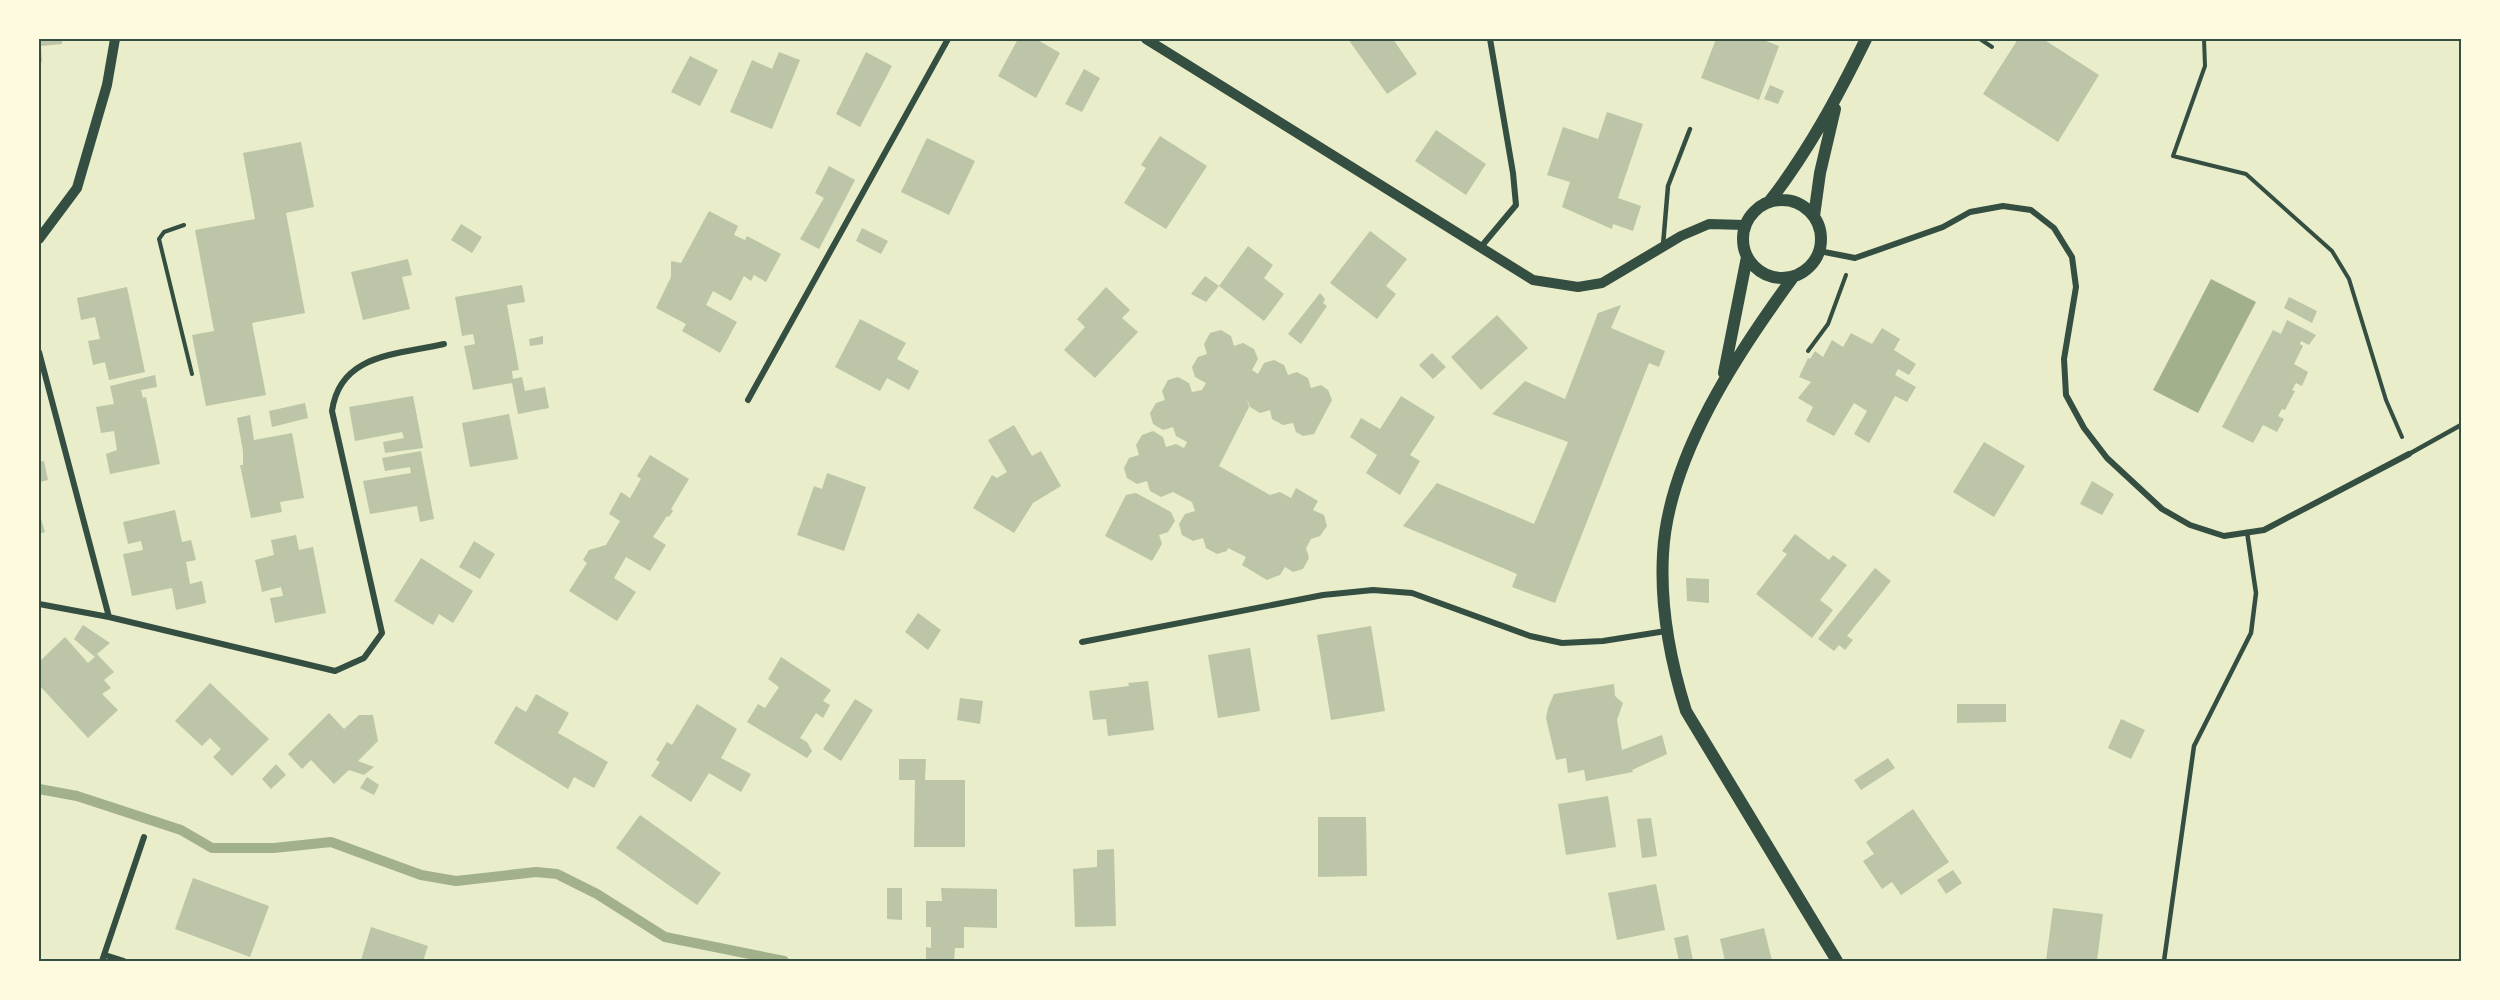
<svg xmlns="http://www.w3.org/2000/svg" width="2500" height="1000" font-family="'PT Sans Narrow',sans-serif">
<style>
.water{fill:#a3b18a}
.lines{fill:none;stroke-linecap:round;stroke-linejoin:round}
.stream{stroke:#a3b18a;stroke-width:10}
.building{fill:#bcc5a7}
.path{stroke:#344e41;stroke-width:4}
.service{stroke:#344e41;stroke-width:4.5}
.minor{stroke:#344e41;stroke-width:6}
.tertiary{stroke:#344e41;stroke-width:10}
.secondary{stroke:#344e41;stroke-width:12}
.neatline{fill:none;stroke:#344e41;stroke-width:2}
</style>
<rect width="100%" height="100%" fill="#e9edc9"/>
<path class="water" d="M 2211,279 L 2256,302 L 2198,413 L 2153,390 Z"/>
<g class="lines">
<path class="stream" d="M 39,789 L 77,796 L 181,830 L 212,848 L 274,848 L 331,842 L 421,875 L 456,881 L 536,872 L 557,874 L 597,894 L 665,937 L 784,961"/>
</g>
<path class="building" d="M 39,39 L 62,39 L 62,44 L 41,46 L 42,62 L 39,62 Z
M 1018,39 L 1036,39 L 1060,53 L 1036,98 L 998,76 Z
M 1348,39 L 1393,39 L 1417,74 L 1387,94 Z
M 1716,39 L 1761,39 L 1779,46 L 1759,100 L 1701,78 Z
M 2018,39 L 2043,39 L 2099,75 L 2058,142 L 1983,94 Z
M 779,52 L 800,60 L 772,129 L 730,112 L 752,60 L 772,69 Z
M 866,52 L 892,66 L 860,127 L 836,114 Z
M 690,56 L 718,70 L 700,106 L 671,92 Z
M 1084,69 L 1100,78 L 1082,112 L 1065,104 Z
M 1770,85 L 1784,91 L 1778,104 L 1764,99 Z
M 1607,112 L 1643,124 L 1618,198 L 1641,206 L 1633,231 L 1613,224 L 1612,229 L 1562,207 L 1570,182 L 1547,175 L 1563,127 L 1598,139 Z
M 1436,130 L 1486,164 L 1466,195 L 1415,161 Z
M 1160,136 L 1207,166 L 1166,229 L 1124,203 L 1146,168 L 1141,165 Z
M 927,138 L 975,161 L 949,215 L 901,192 Z
M 301,142 L 314,207 L 286,213 L 305,313 L 252,323 L 266,395 L 206,406 L 192,335 L 214,331 L 195,230 L 255,219 L 243,153 Z
M 829,166 L 855,180 L 819,249 L 800,239 L 824,198 L 815,193 Z
M 709,211 L 738,226 L 734,235 L 745,240 L 747,236 L 781,254 L 766,282 L 754,275 L 751,281 L 744,276 L 731,301 L 713,291 L 706,305 L 737,322 L 720,353 L 682,331 L 686,324 L 656,308 L 671,277 L 671,261 L 681,263 Z
M 461,224 L 482,237 L 472,253 L 451,240 Z
M 862,228 L 888,241 L 881,254 L 856,241 Z
M 1370,231 L 1407,259 L 1386,286 L 1396,294 L 1377,319 L 1330,283 Z
M 1248,246 L 1273,265 L 1264,278 L 1284,294 L 1264,321 L 1219,286 L 1206,302 L 1191,294 L 1205,276 L 1219,286 Z
M 408,259 L 412,275 L 402,277 L 410,309 L 363,320 L 351,272 Z
M 522,285 L 525,302 L 507,305 L 519,370 L 512,371 L 513,379 L 522,377 L 525,391 L 545,387 L 549,408 L 518,414 L 512,383 L 473,390 L 464,346 L 475,344 L 473,334 L 462,336 L 455,297 Z
M 127,287 L 145,372 L 109,380 L 105,362 L 93,365 L 88,341 L 100,339 L 95,317 L 81,320 L 77,298 Z
M 1106,287 L 1130,310 L 1122,318 L 1138,332 L 1095,378 L 1064,350 L 1085,327 L 1077,319 Z
M 1320,293 L 1325,299 L 1323,303 L 1327,306 L 1301,344 L 1288,334 Z
M 2289,297 L 2317,311 L 2312,323 L 2284,308 Z
M 1621,305 L 1611,328 L 1665,351 L 1659,367 L 1649,363 L 1555,603 L 1512,587 L 1517,574 L 1403,526 L 1437,483 L 1534,524 L 1568,442 L 1492,414 L 1525,381 L 1565,399 L 1598,313 Z
M 1497,315 L 1528,348 L 1481,390 L 1451,357 Z
M 860,319 L 906,343 L 897,359 L 919,371 L 909,390 L 887,378 L 880,391 L 835,367 Z
M 2287,320 L 2316,335 L 2309,345 L 2301,341 L 2300,344 L 2303,346 L 2294,364 L 2308,372 L 2302,386 L 2296,383 L 2292,390 L 2295,391 L 2285,410 L 2282,409 L 2278,416 L 2284,419 L 2277,432 L 2263,425 L 2253,443 L 2222,427 L 2273,330 L 2281,334 Z
M 1882,328 L 1900,339 L 1894,350 L 1916,364 L 1909,375 L 1898,369 L 1895,375 L 1916,387 L 1907,402 L 1895,396 L 1869,443 L 1854,434 L 1867,411 L 1854,403 L 1834,436 L 1806,421 L 1813,407 L 1798,398 L 1811,382 L 1799,377 L 1808,358 L 1810,359 L 1815,351 L 1823,357 L 1832,340 L 1843,347 L 1851,333 L 1872,344 Z
M 1221,330 L 1231,336 L 1234,346 L 1243,343 L 1254,349 L 1258,359 L 1252,370 L 1258,374 L 1264,363 L 1274,360 L 1284,365 L 1288,375 L 1297,372 L 1308,378 L 1311,388 L 1321,385 L 1328,390 L 1332,400 L 1314,434 L 1303,436 L 1296,432 L 1293,423 L 1283,425 L 1272,419 L 1270,410 L 1260,413 L 1250,407 L 1247,399 L 1249,407 L 1219,466 L 1270,495 L 1280,492 L 1291,498 L 1296,488 L 1318,501 L 1313,510 L 1324,515 L 1327,526 L 1320,536 L 1311,539 L 1306,548 L 1309,558 L 1303,569 L 1293,572 L 1285,567 L 1280,575 L 1267,580 L 1242,565 L 1246,557 L 1228,548 L 1227,551 L 1217,554 L 1206,548 L 1203,538 L 1193,541 L 1182,535 L 1179,524 L 1185,514 L 1195,511 L 1192,502 L 1173,492 L 1161,497 L 1150,491 L 1147,481 L 1137,484 L 1127,478 L 1124,468 L 1129,458 L 1139,455 L 1136,445 L 1142,435 L 1153,431 L 1163,437 L 1166,447 L 1176,444 L 1184,448 L 1187,442 L 1176,436 L 1173,427 L 1163,430 L 1153,424 L 1150,413 L 1156,403 L 1165,400 L 1162,391 L 1168,380 L 1178,377 L 1189,383 L 1192,392 L 1202,390 L 1206,383 L 1195,377 L 1192,367 L 1198,357 L 1207,354 L 1204,344 L 1210,333 Z
M 543,336 L 543,344 L 530,346 L 529,339 Z
M 1432,353 L 1446,367 L 1433,379 L 1419,365 Z
M 155,375 L 157,387 L 141,390 L 143,398 L 146,397 L 160,464 L 110,474 L 106,454 L 117,450 L 114,431 L 101,433 L 96,407 L 114,404 L 110,386 Z
M 413,396 L 423,448 L 385,453 L 383,442 L 404,438 L 402,432 L 355,441 L 349,407 Z
M 1401,396 L 1435,417 L 1410,455 L 1420,461 L 1400,495 L 1366,473 L 1377,455 L 1350,437 L 1361,418 L 1380,429 Z
M 305,403 L 308,418 L 272,427 L 269,411 Z
M 509,414 L 518,459 L 470,467 L 462,423 Z
M 250,415 L 254,440 L 292,433 L 304,498 L 280,502 L 282,512 L 251,518 L 240,465 L 243,465 L 243,451 L 237,418 Z
M 1014,425 L 1032,456 L 1041,451 L 1061,486 L 1033,503 L 1014,533 L 973,508 L 992,475 L 997,478 L 1007,472 L 988,440 Z
M 1984,442 L 2025,466 L 1994,517 L 1953,492 Z
M 421,451 L 434,519 L 420,522 L 417,506 L 370,514 L 363,481 L 411,473 L 410,467 L 385,471 L 382,458 Z
M 650,455 L 689,479 L 671,509 L 673,511 L 669,517 L 667,516 L 653,537 L 666,545 L 650,571 L 626,557 L 614,578 L 636,592 L 617,621 L 569,591 L 587,563 L 583,560 L 589,550 L 606,545 L 620,521 L 609,514 L 621,492 L 630,498 L 641,479 L 637,476 Z
M 44,461 L 48,480 L 39,482 L 39,462 Z
M 827,473 L 866,487 L 844,551 L 797,535 L 814,486 L 822,489 Z
M 2092,481 L 2114,494 L 2102,515 L 2080,504 Z
M 1136,493 L 1171,512 L 1175,521 L 1168,532 L 1159,535 L 1162,544 L 1152,561 L 1105,536 L 1126,495 Z
M 175,510 L 182,542 L 191,540 L 196,560 L 186,562 L 190,584 L 202,581 L 206,603 L 176,610 L 172,588 L 132,596 L 123,554 L 143,550 L 141,541 L 128,544 L 123,522 Z
M 39,512 L 45,532 L 39,534 Z
M 1795,534 L 1829,560 L 1833,555 L 1847,565 L 1820,600 L 1833,610 L 1812,638 L 1756,594 L 1787,554 L 1782,551 Z
M 296,535 L 299,550 L 313,547 L 326,613 L 275,623 L 270,598 L 283,596 L 281,587 L 262,592 L 255,560 L 274,555 L 271,540 Z
M 474,541 L 495,554 L 480,579 L 459,567 Z
M 421,558 L 473,591 L 453,623 L 439,614 L 433,625 L 394,601 Z
M 1875,568 L 1891,581 L 1847,636 L 1853,640 L 1845,650 L 1839,645 L 1834,651 L 1818,639 Z
M 1686,578 L 1709,579 L 1709,603 L 1687,601 Z
M 918,613 L 941,630 L 928,650 L 905,632 Z
M 83,625 L 110,643 L 97,654 L 114,672 L 104,680 L 111,688 L 102,694 L 118,710 L 88,738 L 39,685 L 39,662 L 65,637 L 88,663 L 95,657 L 74,639 Z
M 1371,626 L 1385,711 L 1331,720 L 1317,635 Z
M 1250,648 L 1260,711 L 1218,718 L 1208,655 Z
M 781,657 L 831,690 L 823,701 L 830,705 L 823,718 L 816,713 L 800,738 L 807,742 L 812,751 L 807,758 L 747,722 L 758,704 L 765,708 L 779,687 L 768,679 Z
M 1148,681 L 1154,730 L 1108,736 L 1106,719 L 1093,720 L 1089,691 L 1129,686 L 1128,683 Z
M 210,683 L 269,739 L 232,776 L 213,757 L 221,749 L 210,738 L 202,746 L 175,721 Z
M 1614,684 L 1615,696 L 1623,703 L 1617,720 L 1622,750 L 1662,735 L 1667,754 L 1632,770 L 1633,772 L 1586,781 L 1584,770 L 1568,773 L 1566,758 L 1556,760 L 1546,718 L 1548,708 L 1554,694 Z
M 536,694 L 569,713 L 558,733 L 608,762 L 594,788 L 574,777 L 568,789 L 494,743 L 516,706 L 526,712 Z
M 960,698 L 983,701 L 980,724 L 957,720 Z
M 855,699 L 873,710 L 841,761 L 823,749 Z
M 697,704 L 737,729 L 721,758 L 751,774 L 741,792 L 709,773 L 691,802 L 651,776 L 660,762 L 656,760 L 667,742 L 672,745 Z
M 1957,704 L 2006,704 L 2006,722 L 1957,723 Z
M 329,713 L 344,729 L 359,715 L 373,715 L 378,741 L 358,761 L 374,767 L 364,775 L 349,770 L 334,784 L 311,760 L 302,769 L 288,754 Z
M 2121,719 L 2145,730 L 2131,759 L 2108,748 Z
M 1888,758 L 1895,768 L 1861,790 L 1854,780 Z
M 899,759 L 926,759 L 925,780 L 965,780 L 965,847 L 914,847 L 915,780 L 899,780 Z
M 276,764 L 286,775 L 271,789 L 262,779 Z
M 367,777 L 379,785 L 374,795 L 360,788 Z
M 1608,796 L 1616,847 L 1566,855 L 1558,804 Z
M 1913,809 L 1949,862 L 1901,895 L 1892,882 L 1882,889 L 1863,861 L 1874,854 L 1866,842 Z
M 640,815 L 721,873 L 697,905 L 616,848 Z
M 1318,817 L 1366,817 L 1367,876 L 1318,877 Z
M 1651,818 L 1657,856 L 1642,858 L 1637,819 Z
M 1114,849 L 1116,926 L 1075,927 L 1073,869 L 1097,867 L 1097,850 Z
M 1953,870 L 1962,883 L 1946,894 L 1937,880 Z
M 193,878 L 269,906 L 250,957 L 175,929 Z
M 1656,884 L 1665,930 L 1617,940 L 1608,893 Z
M 887,888 L 902,888 L 902,920 L 887,919 Z
M 941,888 L 997,889 L 997,928 L 964,927 L 964,948 L 955,948 L 954,961 L 926,961 L 926,947 L 931,948 L 931,927 L 926,927 L 926,901 L 942,901 Z
M 2053,908 L 2103,914 L 2097,961 L 2046,961 Z
M 371,927 L 428,946 L 423,961 L 361,960 Z
M 1764,928 L 1772,961 L 1725,961 L 1720,939 Z
M 1688,935 L 1693,961 L 1679,961 L 1674,938 Z"/>
<g class="lines">
<path class="path" d="M 1980,39 L 1992,47
M 2204,39 L 2205,66 L 2173,156 L 2246,174 L 2332,251 L 2349,279 L 2386,400 L 2402,437
M 184,225 L 164,232 L 159,239 L 192,374
M 1808,351 L 1828,324 L 1846,275"/>
<path class="service" d="M 1663,245 L 1668,186 L 1690,129
M 2409,454 L 2461,425
M 2164,961 L 2194,746 L 2251,633 L 2256,593 L 2247,532"/>
<path class="minor" d="M 1480,248 L 1516,205 L 1513,173 L 1490,39
M 1819,251 L 1855,258 L 1943,227 L 1970,212 L 2003,206 L 2031,210 L 2054,228 L 2072,257 L 2076,287 L 2064,359 L 2066,395 L 2084,428 L 2107,458 L 2162,509 L 2190,525 L 2224,536 L 2264,530 L 2409,454
M 39,352 L 109,617 L 335,671 L 364,658 L 382,633 L 332,411 C 340,353 397,355 444,344
M 748,400 L 948,39
M 39,604 L 109,617
M 1082,642 L 1323,595 L 1373,590 L 1412,593 L 1530,636 L 1562,643 L 1603,641 L 1666,631
M 105,955 L 124,961
M 102,961 L 144,837"/>
<path class="tertiary" d="M 1146,39 L 1533,280 L 1578,287 L 1602,283 L 1681,236 L 1709,224 L 1745,225
M 39,239 L 77,188 L 107,85 L 115,39"/>
<path class="secondary" d="M1743 239a39 39 0 1 1 78 0a39 39 0 1 1-78 0Z
M 1769,202 C 1808,152 1838,96 1866,39
M 1814,216 L 1820,173 L 1835,109
M 1794,276 C 1738,352 1668,457 1663,554 C 1660,608 1670,660 1686,711 L 1837,961
M 1724,373 L 1747,257"/>
</g>
<rect width="2500" height="1000" fill="none" stroke="#fefae0" stroke-width="81"/>
<rect x="40" y="40" width="2420" height="920" class="neatline"/>
</svg>
